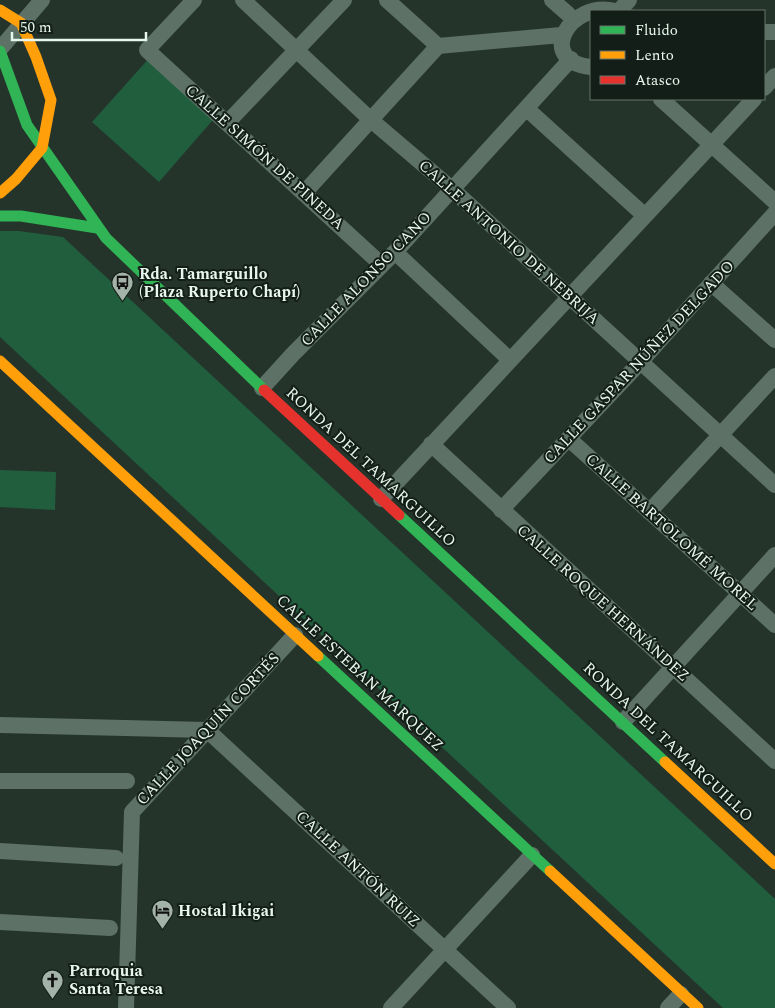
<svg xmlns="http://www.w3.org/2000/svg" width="775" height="1008" font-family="Spectral,serif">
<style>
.green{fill:#205e3e}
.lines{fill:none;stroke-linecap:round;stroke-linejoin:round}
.street{stroke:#5d7166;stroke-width:16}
.fast{stroke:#30b455;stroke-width:11}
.slow{stroke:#ff9f0a;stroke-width:11}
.jam{stroke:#e5322d;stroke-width:11}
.labels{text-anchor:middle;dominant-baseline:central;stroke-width:4;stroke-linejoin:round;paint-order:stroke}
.street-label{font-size:16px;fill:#e7f7ed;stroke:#121e17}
.poi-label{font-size:16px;font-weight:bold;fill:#e7f7ed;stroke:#121e17;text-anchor:start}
</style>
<rect width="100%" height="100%" fill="#25342b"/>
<path class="green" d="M 152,55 L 218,114 L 159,182 L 92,122 Z
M 0,231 L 19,231 L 63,237 L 775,899 L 775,1008 L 723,1008 L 0,337 Z
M 0,470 L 56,472 L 55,510 L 0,507 Z"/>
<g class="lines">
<path class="street" d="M 194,0 L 147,50 L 382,265
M 243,0 L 371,120 L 452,189 L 775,485
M 387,0 L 438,46
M 552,0 L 568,14
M 619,11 L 629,0
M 764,32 L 775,32
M 438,46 L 561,35
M 0,49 L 42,0
M 591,67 C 535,61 569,0 615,11
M 764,88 L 775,76
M 661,99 L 775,202
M 527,109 L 644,215
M 227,123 L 344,0
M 304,193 L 438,46
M 395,252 L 510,360
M 711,283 L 775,340
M 262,388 L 293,354 L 395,252 L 571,59
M 569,439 L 775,625
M 431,444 L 775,761
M 381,499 L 754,99
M 501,510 L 633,370 L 775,213
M 649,512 L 775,376
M 623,722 L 775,555
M 0,725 L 207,730 L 508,1008
M 0,781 L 127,781
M 0,851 L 116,858
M 0,922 L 110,928
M 126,1008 L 132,812 L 295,635
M 391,1008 L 532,855
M 668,1008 L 681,994"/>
<path class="fast" d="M 0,51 L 27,125 L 106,238 L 264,390
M 0,216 L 21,216 L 97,228
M 399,515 L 665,762
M 318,656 L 550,871"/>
<path class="slow" d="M 0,10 L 21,23 L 36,57 L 51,100 L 42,148 L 16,179 L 0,193
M 0,361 L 318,656
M 665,762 L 775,864
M 550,871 L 698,1008"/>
<path class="jam" d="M 264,390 L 399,515"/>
</g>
<defs>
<symbol id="bus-pin" viewBox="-11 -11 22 30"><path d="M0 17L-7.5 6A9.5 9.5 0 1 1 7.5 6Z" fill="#a3b3a9" stroke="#121e17"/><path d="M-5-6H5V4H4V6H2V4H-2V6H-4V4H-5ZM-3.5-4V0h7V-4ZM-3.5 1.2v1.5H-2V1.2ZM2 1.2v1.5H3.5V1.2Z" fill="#111"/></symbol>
<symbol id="hotel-pin" viewBox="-11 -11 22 30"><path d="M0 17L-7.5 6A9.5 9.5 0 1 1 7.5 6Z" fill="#a3b3a9" stroke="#121e17"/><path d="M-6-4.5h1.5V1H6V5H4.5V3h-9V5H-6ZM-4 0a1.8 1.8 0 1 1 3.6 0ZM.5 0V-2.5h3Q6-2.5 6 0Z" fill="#111"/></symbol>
<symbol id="church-pin" viewBox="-11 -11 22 30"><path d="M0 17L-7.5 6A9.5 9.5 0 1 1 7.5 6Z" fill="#a3b3a9" stroke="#121e17"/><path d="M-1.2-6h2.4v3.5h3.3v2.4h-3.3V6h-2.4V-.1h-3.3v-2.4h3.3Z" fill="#111"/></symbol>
</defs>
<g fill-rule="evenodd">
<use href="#bus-pin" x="110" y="270" width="25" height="34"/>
<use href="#hotel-pin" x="150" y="898" width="25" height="34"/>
<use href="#church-pin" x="40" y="968" width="25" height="34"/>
</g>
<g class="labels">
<g class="street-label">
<text transform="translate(265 157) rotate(42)">CALLE SIMÓN DE PINEDA</text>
<text transform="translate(509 242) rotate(42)">CALLE ANTONIO DE NEBRIJA</text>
<text transform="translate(366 279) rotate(-46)">CALLE ALONSO CANO</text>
<text transform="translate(639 362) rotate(-47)">CALLE GASPAR NÚÑEZ DELGADO</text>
<text transform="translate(371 467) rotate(43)">RONDA DEL TAMARGUILLO</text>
<text transform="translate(672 532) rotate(42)">CALLE BARTOLOMÉ MOREL</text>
<text transform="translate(603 603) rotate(42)">CALLE ROQUE HERNÁNDEZ</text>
<text transform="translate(360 673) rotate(43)">CALLE ESTEBAN MARQUEZ</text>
<text transform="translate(208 729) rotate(-47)">CALLE JOAQUÍN CORTÉS</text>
<text transform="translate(668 742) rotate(43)">RONDA DEL TAMARGUILLO</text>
<text transform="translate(358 869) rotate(43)">CALLE ANTÓN RUIZ</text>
</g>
<g class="poi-label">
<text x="139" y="274">Rda. Tamarguillo<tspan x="139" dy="18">(Plaza Ruperto Chapí)</tspan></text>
<text x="178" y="911">Hostal Ikigai</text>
<text x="69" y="971">Parroquia<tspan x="69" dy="18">Santa Teresa</tspan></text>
</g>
</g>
<rect x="590" y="10" width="175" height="90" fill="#121e17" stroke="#67756d"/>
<rect x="600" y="26" width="25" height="8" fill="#30b455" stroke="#67756d"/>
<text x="635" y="35" font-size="15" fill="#e7f7ed">Fluido</text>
<rect x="600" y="51" width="25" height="8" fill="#ff9f0a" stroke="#67756d"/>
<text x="635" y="60" font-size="15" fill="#e7f7ed">Lento</text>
<rect x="600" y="76" width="25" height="8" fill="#e5322d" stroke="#67756d"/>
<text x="635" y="85" font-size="15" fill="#e7f7ed">Atasco</text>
<path d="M12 32v8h134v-8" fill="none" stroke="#e7f7ed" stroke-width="2.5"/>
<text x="20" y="32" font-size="15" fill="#e7f7ed" stroke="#121e17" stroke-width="4" paint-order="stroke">50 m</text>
</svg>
